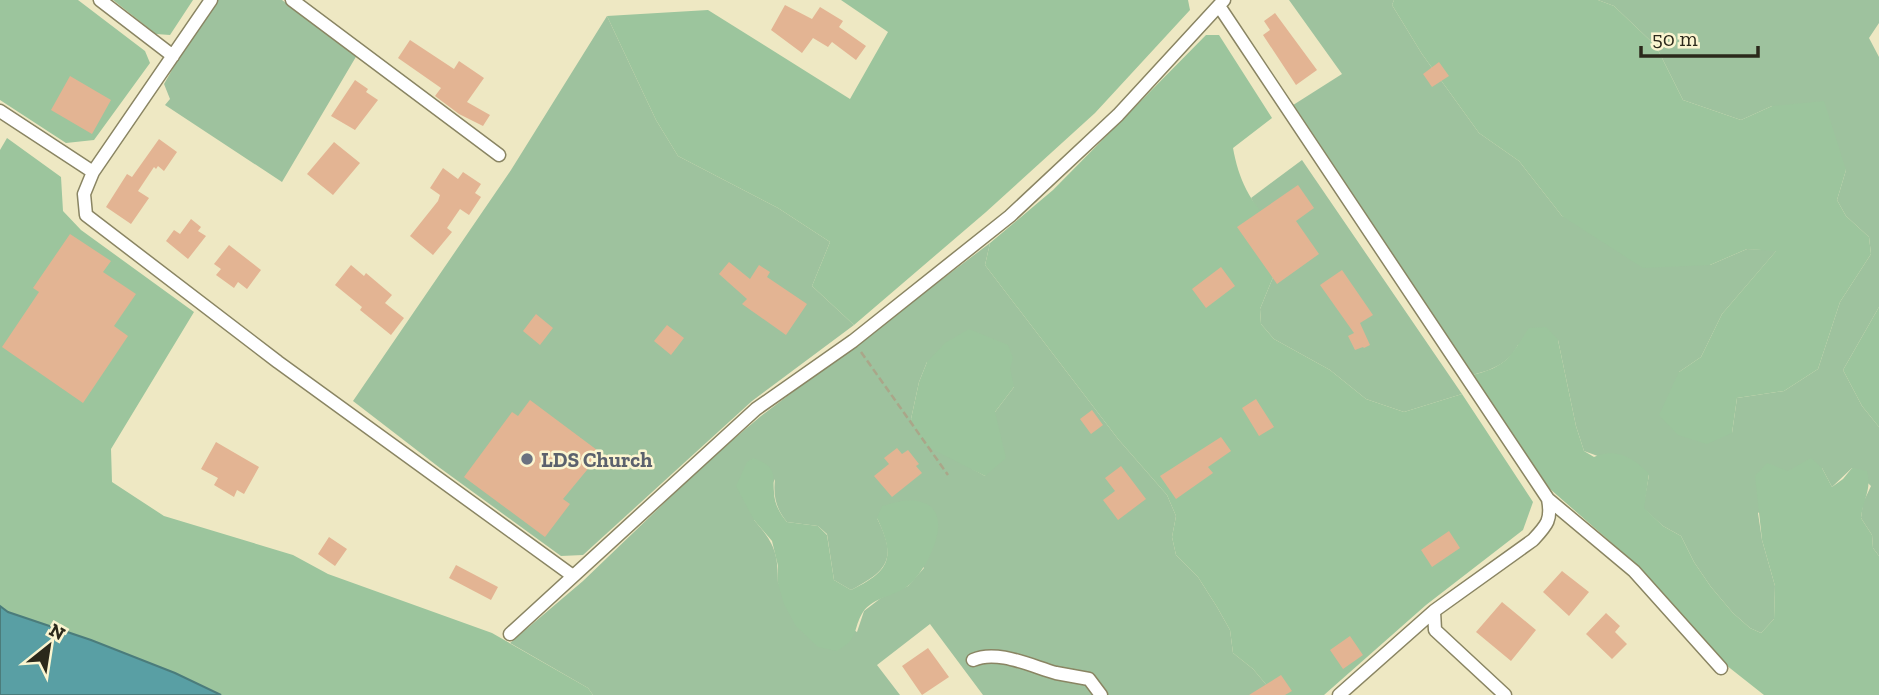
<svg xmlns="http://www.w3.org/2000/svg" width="1879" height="695" font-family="'Zilla Slab',serif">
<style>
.green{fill:#9ec29e;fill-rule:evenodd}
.forest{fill:#9cc59d}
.water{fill:#599fa4;stroke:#4b7c7b;stroke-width:2}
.building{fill:#e3b493}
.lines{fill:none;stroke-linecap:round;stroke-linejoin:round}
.minor-casing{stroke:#8a8563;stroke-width:15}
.path{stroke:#aaa689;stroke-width:2.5;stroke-dasharray:7 3.5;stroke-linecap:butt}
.minor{stroke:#fff;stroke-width:12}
.worship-dot{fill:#6b7280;stroke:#fbf5d0;stroke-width:2.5}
.labels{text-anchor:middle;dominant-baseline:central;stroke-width:5;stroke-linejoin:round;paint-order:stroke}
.worship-label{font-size:21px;font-weight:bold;fill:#5b616d;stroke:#fbf5d0;text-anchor:start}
</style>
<rect width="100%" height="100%" fill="#eee8c3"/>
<path class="green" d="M 212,0 L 282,0 L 357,55 L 282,182 L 165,105 L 170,99 L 164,84 Z
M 1289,0 L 1394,0 L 1392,5 L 1422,54 L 1479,133 L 1519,161 L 1562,216 L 1710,265 L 1747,249 L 1777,250 L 1722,314 L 1701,357 L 1679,372 L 1732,433 L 1737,398 L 1784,391 L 1818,369 L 1840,302 L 1871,254 L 1869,237 L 1846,216 L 1837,200 L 1846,170 L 1772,106 L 1741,120 L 1683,100 L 1656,46 L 1614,6 L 1598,0 L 1879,0 L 1879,23 L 1869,38 L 1879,57 L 1879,307 L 1843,370 L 1862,406 L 1879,427 L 1879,556 L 1873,548 L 1872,535 L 1861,518 L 1863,503 L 1871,486 L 1852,468 L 1832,487 L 1822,468 L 1758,513 L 1762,540 L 1775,586 L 1774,619 L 1761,633 L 1750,628 L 1733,613 L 1711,587 L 1694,562 L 1681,536 L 1663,526 L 1643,508 L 1649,475 L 1584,451 L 1576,426 L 1558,340 L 1518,345 C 1508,364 1492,370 1472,375 L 1290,107 L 1342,74 Z
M 607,16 L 656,120 L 678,156 L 778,208 L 830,242 L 812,286 L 854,325 L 752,401 L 583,555 L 561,556 L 440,468 L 353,401 L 511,170 Z
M 1302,160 L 1462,394 L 1404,412 L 1366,399 L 1330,370 L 1274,339 L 1261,324 L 1260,309 L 1274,275 L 1278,229 L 1258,211 L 1251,198 Z
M 990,243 L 985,265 L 1118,439 L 1167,495 L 1176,516 L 1172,537 L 1176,555 L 1198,577 L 1217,607 L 1230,630 L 1233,653 L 1253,669 L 1275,695 L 983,695 L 930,624 L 877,665 L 900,695 L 593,695 L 588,688 L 510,643 L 583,581 L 710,459 L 761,416 ZM 927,362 L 1014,387 L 995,412 L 985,476 L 955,459 L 911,419 L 919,382 ZM 775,479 C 773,496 776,509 787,522 L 818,526 L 827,534 L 834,580 L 851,590 C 889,570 897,558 877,518 L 924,568 L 908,586 L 881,598 L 864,611 L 857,632 L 778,583 C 778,552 774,543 754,520 Z"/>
<path class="forest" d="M 0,0 L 78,0 L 145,51 L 150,63 L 94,140 L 66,143 L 0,100 Z
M 113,0 L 193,0 L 170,35 L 156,34 Z
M 841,0 L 1188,0 L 1190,10 L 1095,113 L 986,212 L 854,325 L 812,286 L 830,242 L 778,208 L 678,156 L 656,120 L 607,16 L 708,10 L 850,99 L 888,32 Z
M 1394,0 L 1598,0 L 1614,6 L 1656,46 L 1683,100 L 1741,120 L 1772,106 L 1824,101 L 1846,170 L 1837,200 L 1846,216 L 1869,237 L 1871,254 L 1840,302 L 1818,369 L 1784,391 L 1737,398 L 1732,433 L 1707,444 L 1678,435 L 1659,415 L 1679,372 L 1701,357 L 1722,314 L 1776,251 L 1747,249 L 1710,265 L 1643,268 L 1562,216 L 1519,161 L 1479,133 L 1422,54 L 1392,5 Z
M 1206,35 L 1219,35 L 1272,118 L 1233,148 C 1239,182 1252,206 1278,229 L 1274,275 L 1260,309 L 1261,324 L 1274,339 L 1330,370 L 1366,399 L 1404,412 L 1462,394 L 1533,502 L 1523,530 L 1426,605 L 1324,695 L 1275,695 L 1253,669 L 1233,653 L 1230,630 L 1217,607 L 1198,577 L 1176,555 L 1172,537 L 1176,516 L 1167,495 L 1118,439 L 985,265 L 990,243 L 1053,190 Z
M 7,138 L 61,177 L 63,211 L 81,230 L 194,312 L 111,449 L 112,482 L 164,516 L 293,555 L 328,574 L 492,633 L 588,688 L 593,695 L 221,695 L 175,673 L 90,640 L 8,612 L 0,606 L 0,150 Z
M 1879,307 L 1879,427 L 1862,406 L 1843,370 Z
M 1546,327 L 1558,340 L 1576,426 L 1584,451 L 1594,457 C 1616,447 1634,458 1649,474 L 1644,508 L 1663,526 L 1681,536 L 1694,562 L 1711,587 L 1733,613 L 1750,628 L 1761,633 L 1774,619 L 1775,586 L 1762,540 L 1755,476 L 1767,463 L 1788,471 L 1811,458 L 1822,468 L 1832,487 L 1843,479 L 1852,468 L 1867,471 C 1872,490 1863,499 1861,518 L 1872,535 L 1873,548 L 1879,556 L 1879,695 L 1764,695 L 1726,665 L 1637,565 L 1550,489 L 1472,375 C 1507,367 1510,357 1529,328 Z
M 969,329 L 1008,345 L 1013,358 L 1010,368 L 1014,387 L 995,412 L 1006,458 L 985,476 L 922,444 L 911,419 L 919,382 L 927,362 L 945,343 Z
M 753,458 C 776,467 773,471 774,492 C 774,503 780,514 787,522 L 818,526 L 827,535 L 834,580 L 851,590 C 890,571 896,558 877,518 L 882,506 C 898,502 909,497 924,503 C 956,515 926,571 909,585 C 896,596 873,597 863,612 C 852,630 860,638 837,651 L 818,647 L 796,626 L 784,604 L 778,583 L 778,566 L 772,541 L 754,520 L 736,486 L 747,462 Z"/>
<path class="water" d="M 0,606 L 8,612 L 91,640 L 175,673 L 221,695 L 0,695 Z"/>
<path class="building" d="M 785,5 L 812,19 L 820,7 L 843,21 L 839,27 L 866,46 L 856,60 L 832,42 L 828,47 L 813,38 L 802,53 L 771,30 Z
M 1275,13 L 1317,70 L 1296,85 L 1263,35 L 1270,30 L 1264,21 Z
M 410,40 L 454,69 L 459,61 L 484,78 L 467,102 L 490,115 L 483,126 L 459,114 L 435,96 L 441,88 L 398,58 Z
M 1439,62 L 1449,76 L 1432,87 L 1423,74 Z
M 70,76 L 111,100 L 92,134 L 51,110 Z
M 355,80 L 368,89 L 366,92 L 378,100 L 355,130 L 331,116 Z
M 159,139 L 177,152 L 164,171 L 158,166 L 156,169 L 154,167 L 138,191 L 149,198 L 131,224 L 106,207 L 127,174 L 132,177 Z
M 334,142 L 360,163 L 333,195 L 307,174 Z
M 443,168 L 458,179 L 463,172 L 481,184 L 475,193 L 481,197 L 469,215 L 460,209 L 447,228 L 452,232 L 433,255 L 410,236 L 438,201 L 440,195 L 430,188 Z
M 1298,185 L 1314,208 L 1296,221 L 1319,254 L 1277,284 L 1237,227 Z
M 191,219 L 201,227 L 198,231 L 206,236 L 188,259 L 166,241 L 174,230 L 180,234 Z
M 70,234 L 111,261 L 103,272 L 136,294 L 114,326 L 128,336 L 83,403 L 2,347 L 39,292 L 33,288 Z
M 229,245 L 261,270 L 247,289 L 238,282 L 234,288 L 216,275 L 221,269 L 214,264 Z
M 729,262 L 750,279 L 759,265 L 770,272 L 767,277 L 807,304 L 786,335 L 742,304 L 747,299 L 719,274 Z
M 351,265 L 364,276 L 366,273 L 392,295 L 385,303 L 404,318 L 391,335 L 360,310 L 362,307 L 335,285 Z
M 1221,267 L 1235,286 L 1206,308 L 1192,289 Z
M 1342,270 L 1373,315 L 1360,323 L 1370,345 L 1364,348 L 1363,347 L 1355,350 L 1348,336 L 1354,333 L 1320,285 Z
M 536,314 L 553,328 L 540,345 L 523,331 Z
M 667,325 L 684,338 L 671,355 L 654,341 Z
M 1256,399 L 1274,427 L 1259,436 L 1242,408 Z
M 530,400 L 601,453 L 563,499 L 570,504 L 545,537 L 464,477 L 512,412 L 518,416 Z
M 1092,410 L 1103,425 L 1091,434 L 1080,419 Z
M 1221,437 L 1231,451 L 1208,467 L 1213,473 L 1176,499 L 1160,476 Z
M 216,442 L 259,467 L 244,494 L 237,490 L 234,497 L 214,485 L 218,478 L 201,469 Z
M 897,448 L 902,454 L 908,450 L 919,464 L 916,466 L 922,473 L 892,497 L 874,476 L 889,464 L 884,458 Z
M 1121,466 L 1146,499 L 1118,520 L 1103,500 L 1115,491 L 1105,478 Z
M 1449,531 L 1460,548 L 1432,567 L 1421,550 Z
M 329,537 L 347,549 L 335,566 L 318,554 Z
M 456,565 L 498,587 L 491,600 L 449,578 Z
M 1562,571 L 1589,592 L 1569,616 L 1543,592 Z
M 1502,602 L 1536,630 L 1511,661 L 1476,632 Z
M 1606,613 L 1620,626 L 1615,632 L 1627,644 L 1612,659 L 1586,634 Z
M 1350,636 L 1363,655 L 1343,669 L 1330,650 Z
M 928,648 L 949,677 L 922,695 L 902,666 Z
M 1281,675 L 1292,691 L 1285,695 L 1249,695 Z"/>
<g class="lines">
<defs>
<path id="minor" d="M 100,0 L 173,56
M 211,0 L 93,172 L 84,194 L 86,215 L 278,362 L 573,576
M 292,0 L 499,155
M 1219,6 L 1548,499 C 1552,520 1547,525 1533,540 L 1434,611 L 1339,695
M 0,111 L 93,172
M 1548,499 L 1634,571 L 1721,668
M 1434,611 L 1435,630 L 1505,695
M 510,634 L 756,409 L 853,341 L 1010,216 L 1118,115 L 1224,0
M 973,660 C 997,649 1031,666 1056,673 C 1067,675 1078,677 1089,679 L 1101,695"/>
</defs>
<use href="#minor" class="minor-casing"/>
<path class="path" d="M 861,352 L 948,475"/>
<use href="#minor" class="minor"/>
</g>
<circle class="worship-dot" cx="527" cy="459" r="7"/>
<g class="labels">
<g class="worship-label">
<text x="541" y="459">LDS Church</text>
</g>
</g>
<g transform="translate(49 646) rotate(30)" stroke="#fbf5d0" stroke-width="5" paint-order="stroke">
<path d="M0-5L12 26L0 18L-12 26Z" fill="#2b291b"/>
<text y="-10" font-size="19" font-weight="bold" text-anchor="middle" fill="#2b291b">N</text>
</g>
<path d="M1641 46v10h117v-10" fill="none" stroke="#2b291b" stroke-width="3.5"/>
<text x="1652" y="46" font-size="21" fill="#2b291b" stroke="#fbf5d0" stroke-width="5" paint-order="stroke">50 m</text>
</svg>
